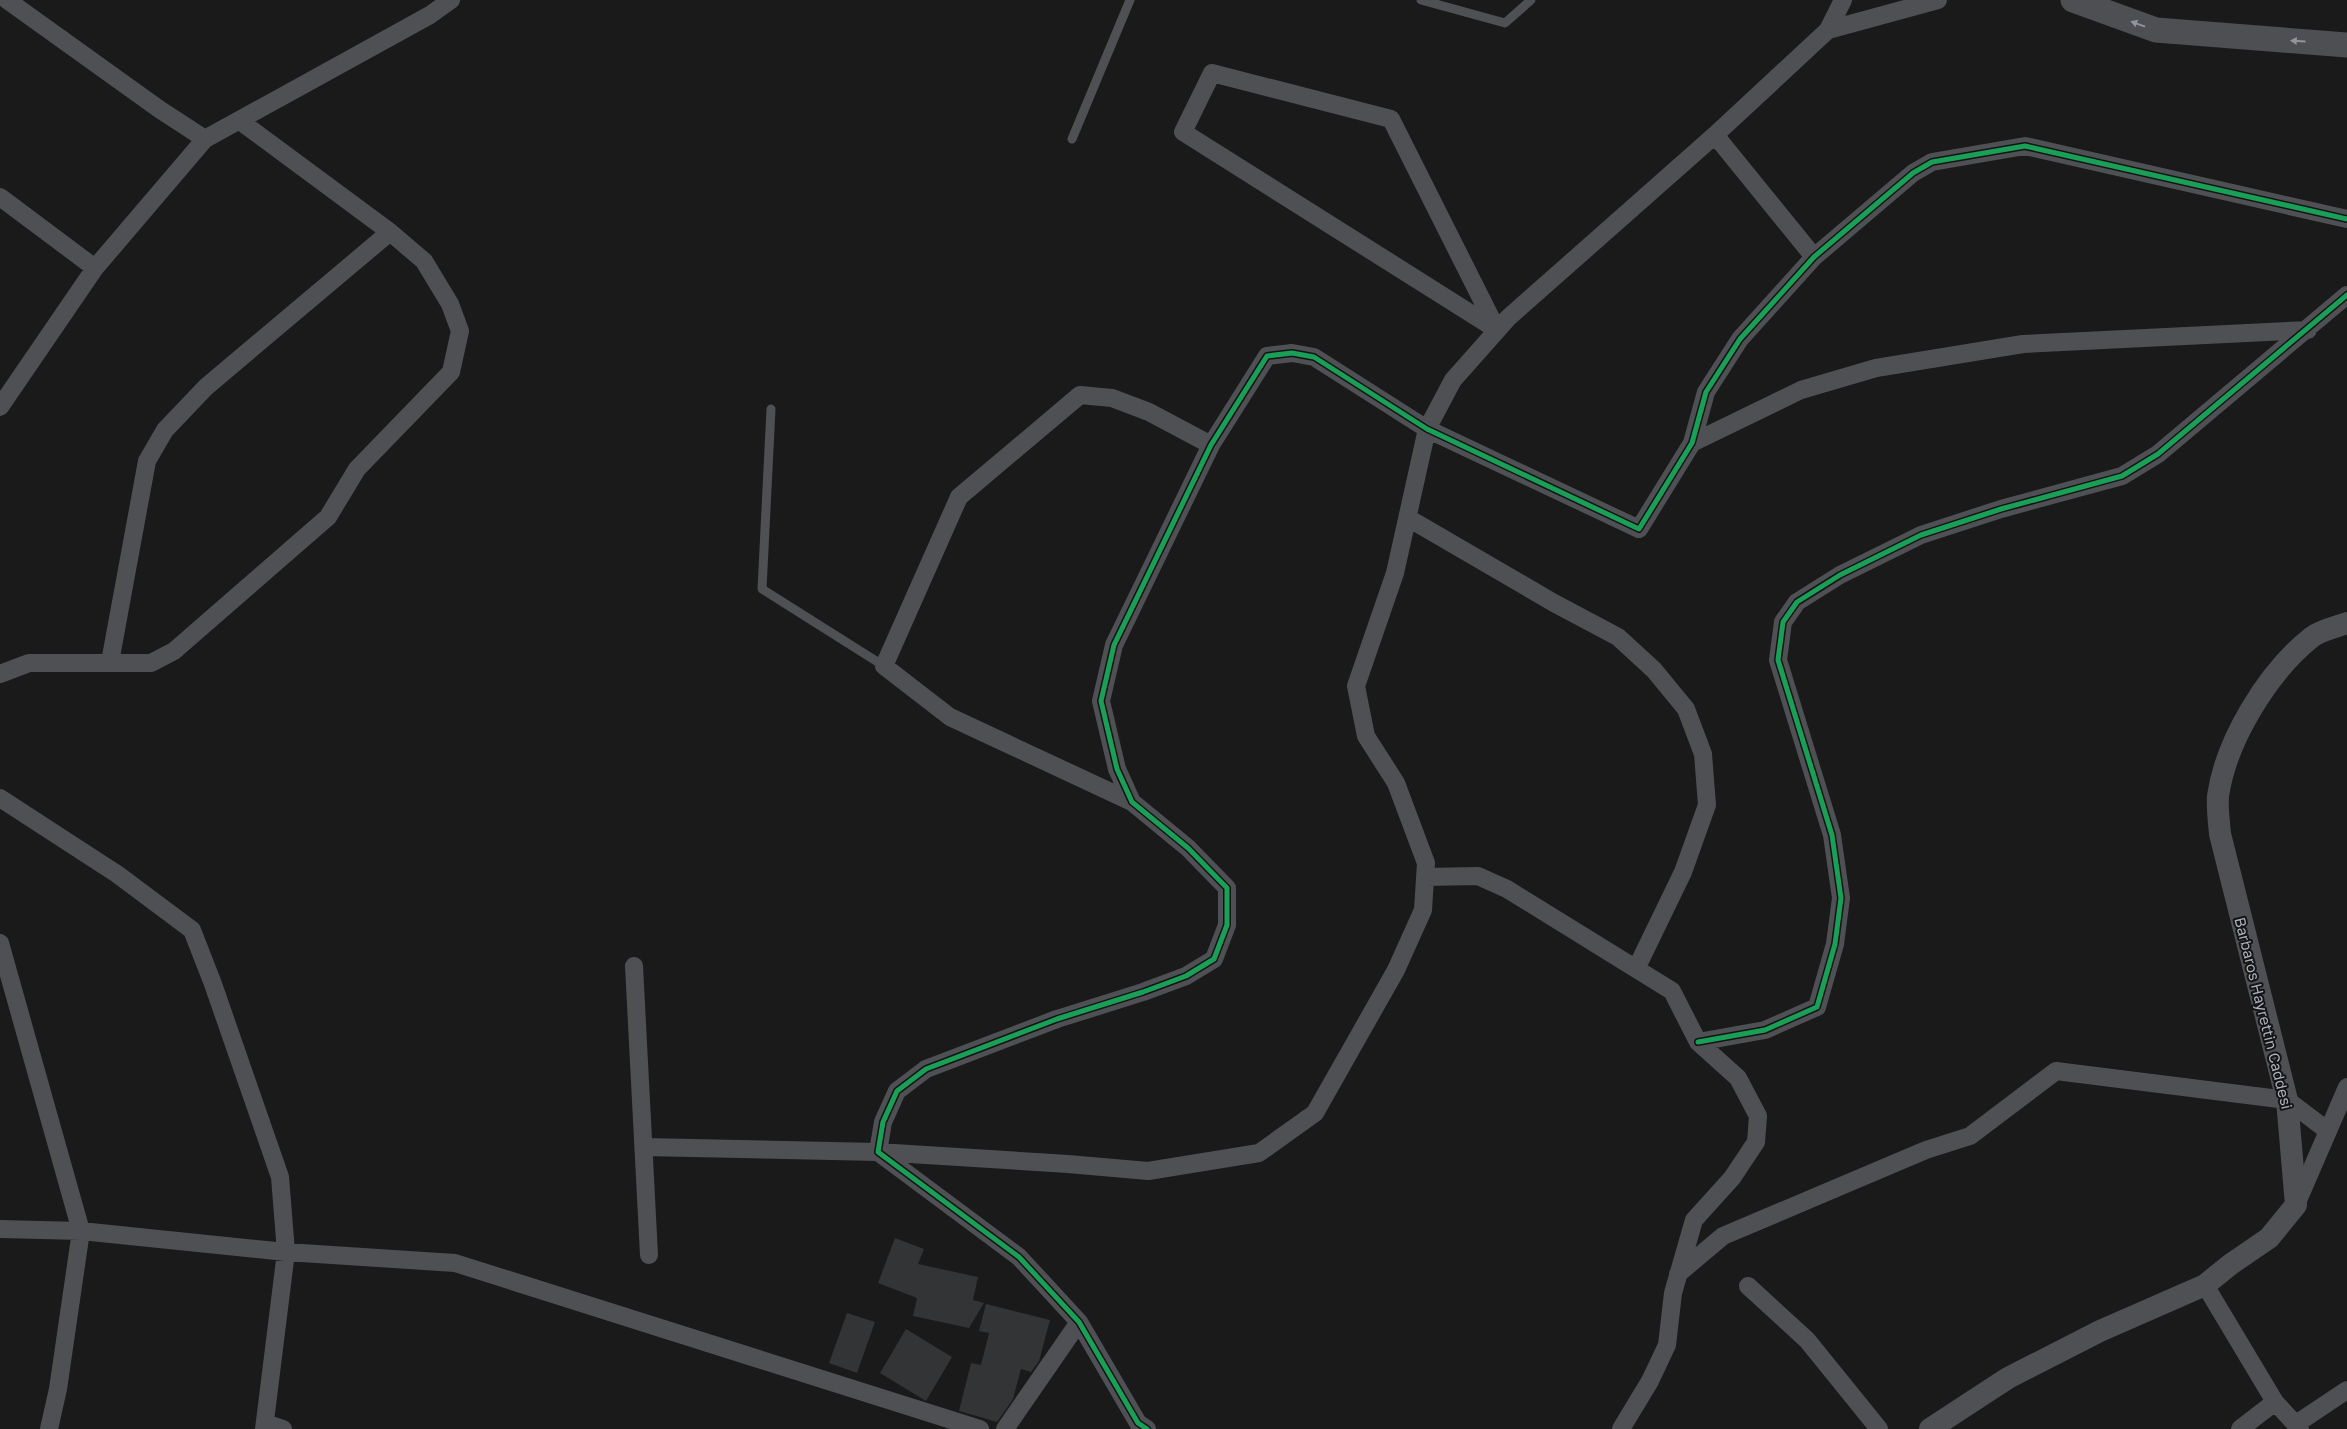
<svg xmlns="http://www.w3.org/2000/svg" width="2347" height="1429" font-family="'Golos Text',sans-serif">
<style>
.building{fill:#333435}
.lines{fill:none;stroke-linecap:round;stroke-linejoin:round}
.service{stroke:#4e5054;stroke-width:9}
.minor{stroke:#4e5054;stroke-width:18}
.tertiary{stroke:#4e5054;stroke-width:22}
.secondary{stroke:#4d4f52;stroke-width:25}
.cycleway-casing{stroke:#141417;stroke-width:8}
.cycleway{stroke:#1a9f57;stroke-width:5}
.oneway{fill:#90949c}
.labels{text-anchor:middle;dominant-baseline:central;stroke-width:4;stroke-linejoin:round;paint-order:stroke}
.street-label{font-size:15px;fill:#acb2bb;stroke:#141417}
</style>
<rect width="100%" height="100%" fill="#1a1a1b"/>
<path class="building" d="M 895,1238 L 924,1249 L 918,1264 L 978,1277 L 973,1300 L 984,1303 L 969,1328 L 913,1316 L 917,1298 L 878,1283 Z
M 986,1304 L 1050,1320 L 1039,1361 L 1031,1372 L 1021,1369 L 1013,1399 L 997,1422 L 959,1411 L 971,1363 L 981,1365 L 989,1333 L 979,1331 Z
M 847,1313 L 875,1322 L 857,1373 L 829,1363 Z
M 906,1329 L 952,1357 L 926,1401 L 880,1373 Z"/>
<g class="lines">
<path class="service" d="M 1421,0 L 1505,23 L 1531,0
M 1072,139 L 1130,0
M 771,409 L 762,589 L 884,666"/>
<path class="minor" d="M 7,0 L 159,109 L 205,139
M 1828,30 L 1938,0
M 1212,73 L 1391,119 L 1497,330 L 1183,132 Z
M 1715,135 L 1814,257
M 0,197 L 95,268
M 0,407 L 95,268 L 205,139 L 430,15 L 451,0
M 1692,443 L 1801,390 L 1876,368 L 2023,344 L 2308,330
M 1408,518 L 1554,603 L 1618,637 L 1654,670 L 1686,709 L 1703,754 L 1707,805 L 1683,872 L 1637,967
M 110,662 L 147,461 L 165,430 L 206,387 L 390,232
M 0,674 L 29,663 L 151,663 L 174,651 L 328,517 L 357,469 L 451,372 L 460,331 L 450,304 L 424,261 L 390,232 L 240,121
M 0,798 L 117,874 L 192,930 L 213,984 L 280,1177 L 286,1252 L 264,1429
M 1132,802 L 950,717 L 884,666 L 959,497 L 1080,395 L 1112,398 L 1149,412 L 1211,445
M 1425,877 L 1478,876 L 1507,889 L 1672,991 L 1698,1042 L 1738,1078 L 1758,1116 L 1756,1142 L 1732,1178 L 1694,1220 L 1673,1293 L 1667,1345 L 1650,1381 L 1621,1429
M 0,943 L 81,1231 L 58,1389 L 49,1429
M 634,966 L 649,1255
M 1698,1042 L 1765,1030 L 1817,1007 L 1835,944 L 1841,898 L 1832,835 L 1778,660 L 1783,622 L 1797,602 L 1840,575 L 1921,535 L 2001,509 L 2122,476 L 2158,454 L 2347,295
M 644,1147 L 878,1152 L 1068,1164 L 1148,1171 L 1259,1153 L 1315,1113 L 1396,970 L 1423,910 L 1426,863 L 1396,783 L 1366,736 L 1356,686 L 1395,573 L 1427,429 L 1453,380 L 1508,318 L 1715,135 L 1828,30 L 1843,0
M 2296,1205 L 2347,1087
M 0,1229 L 81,1231 L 286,1252 L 455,1263 L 980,1429
M 1678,1274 L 1723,1236 L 1926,1150 L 1970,1136 L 2056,1071 L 2287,1100 L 2328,1131
M 2205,1285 L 2275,1402 L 2300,1429
M 1748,1286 L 1807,1340 L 1879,1429
M 265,1423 L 283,1429
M 2296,1424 L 2347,1390
M 1005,1429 L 1079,1322
M 1147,1429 L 1138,1423 L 1079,1322 L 1019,1257 L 878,1152 L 883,1122 L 897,1091 L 926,1069 L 1057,1019 L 1143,992 L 1186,976 L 1214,959 L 1227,925 L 1227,888 L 1188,848 L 1132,802 L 1117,769 L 1101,701 L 1114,645 L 1211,445 L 1267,356 L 1292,353 L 1314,357 L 1427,429 L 1639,529 L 1692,443 L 1706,392 L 1740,339 L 1814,257 L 1913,173 L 1932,162 L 2025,146 L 2347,219
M 2240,1429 L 2275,1402"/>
<path class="tertiary" d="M 1930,1429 L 2008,1378 L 2100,1331 L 2205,1285 L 2231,1264 L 2269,1238 L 2296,1205 L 2287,1100 L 2220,834 C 2219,822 2217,808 2218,796 C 2226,740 2268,672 2312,637 C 2321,630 2336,627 2347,623"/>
<path class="secondary" d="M 2073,0 L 2156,30 L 2347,45"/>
<defs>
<path id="cycleway" d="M 1698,1042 L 1765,1030 L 1817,1007 L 1835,944 L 1841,898 L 1832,835 L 1778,660 L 1783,622 L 1797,602 L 1840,575 L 1921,535 L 2001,509 L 2122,476 L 2158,454 L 2347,295
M 1147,1429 L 1138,1423 L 1079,1322 L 1019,1257 L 878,1152 L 883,1122 L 897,1091 L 926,1069 L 1057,1019 L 1143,992 L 1186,976 L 1214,959 L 1227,925 L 1227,888 L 1188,848 L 1132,802 L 1117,769 L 1101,701 L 1114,645 L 1211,445 L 1267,356 L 1292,353 L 1314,357 L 1427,429 L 1639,529 L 1692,443 L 1706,392 L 1740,339 L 1814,257 L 1913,173 L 1932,162 L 2025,146 L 2347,219"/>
</defs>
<use href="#cycleway" class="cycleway-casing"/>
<use href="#cycleway" class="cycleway"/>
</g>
<defs><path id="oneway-solid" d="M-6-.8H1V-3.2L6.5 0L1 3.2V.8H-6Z" transform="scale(1.25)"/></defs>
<g class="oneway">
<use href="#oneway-solid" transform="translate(2138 24) rotate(-160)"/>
<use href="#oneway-solid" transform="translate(2298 41) rotate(-176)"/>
</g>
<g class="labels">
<g class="street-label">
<text transform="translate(2264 1013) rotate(76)">Barbaros Hayrettin Caddesi</text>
</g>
</g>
</svg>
